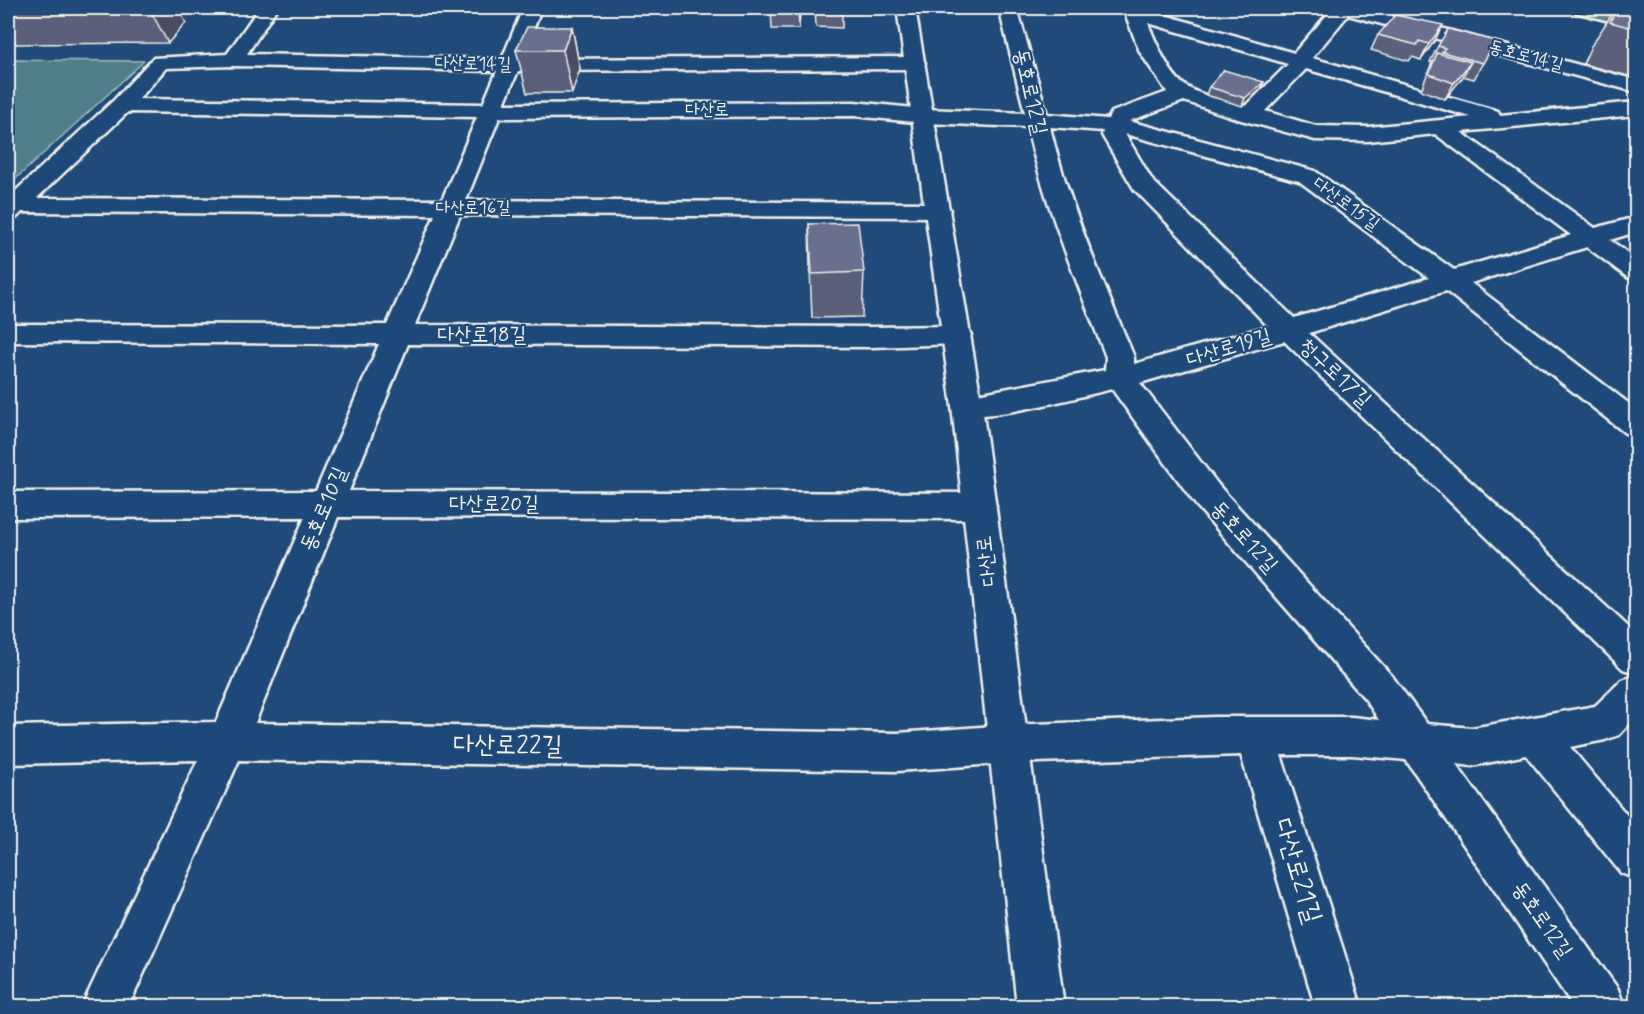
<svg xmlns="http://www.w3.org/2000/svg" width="1644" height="1014" font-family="Mynerve,'Poor Story',sans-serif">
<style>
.green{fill:#50808a;stroke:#a2b8b9;stroke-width:1.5}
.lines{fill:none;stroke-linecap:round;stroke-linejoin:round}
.street-casing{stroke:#f4f1e8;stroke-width:5}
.secondary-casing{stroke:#f4f1e8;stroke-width:5}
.primary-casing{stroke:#f4f1e8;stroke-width:5}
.street{fill:#1f4a7a;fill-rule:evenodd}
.secondary{fill:#1f4a7a;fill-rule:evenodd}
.primary{fill:#6c7e84;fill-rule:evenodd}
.wall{fill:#5a607a;stroke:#f4f1e8;stroke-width:1.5}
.shaded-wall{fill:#4a4e63;stroke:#f4f1e8;stroke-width:1.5}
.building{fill:#69708e;stroke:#f4f1e8;stroke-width:1.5}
.labels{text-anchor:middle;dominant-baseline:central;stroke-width:4.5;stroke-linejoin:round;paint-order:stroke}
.far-street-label{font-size:18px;fill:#f4f1e8;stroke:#1f4a7a}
.street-label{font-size:21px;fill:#f4f1e8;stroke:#1f4a7a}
.near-street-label{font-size:26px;fill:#f4f1e8;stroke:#1f4a7a}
</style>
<rect width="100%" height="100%" fill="#1f4a7a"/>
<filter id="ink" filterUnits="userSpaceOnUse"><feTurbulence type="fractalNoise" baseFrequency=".0167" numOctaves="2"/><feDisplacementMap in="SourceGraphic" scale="12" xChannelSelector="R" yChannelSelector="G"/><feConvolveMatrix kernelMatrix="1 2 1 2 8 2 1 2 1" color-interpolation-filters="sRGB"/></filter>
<g filter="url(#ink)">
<path class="green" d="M 8,60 L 144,61 L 8,186 Z"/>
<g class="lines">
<defs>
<path id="street" d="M 259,8 L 277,8 L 247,54 L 502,59 L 523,8 L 541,8 L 523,59 L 915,57 L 922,59 L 925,63 L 922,67 L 915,69 L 518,71 L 504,104 L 854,102 L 924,109 L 1025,113 L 999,8 L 1017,8 L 1047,114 L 1108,119 L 1112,112 L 1167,92 L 1140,52 L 1123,8 L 1141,8 L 1294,53 L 1333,8 L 1365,8 L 1636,80 L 1636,92 L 1348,15 L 1312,58 L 1498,111 L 1500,115 L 1636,102 L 1636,115 L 1461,132 L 1595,228 L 1636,217 L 1636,232 L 1610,240 L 1636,259 L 1636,279 L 1627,277 L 1587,247 L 1471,283 L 1636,409 L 1636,436 L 1625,433 L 1446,291 L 1309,333 L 1636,634 L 1636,673 L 1623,669 L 1284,341 L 1140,383 L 1220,487 L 1392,676 L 1427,724 L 1472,728 L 1595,706 L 1622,680 L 1636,675 L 1636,717 L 1619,735 L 1605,740 L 1570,747 L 1636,826 L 1636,879 L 1621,873 L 1526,755 L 1472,766 L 1456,764 L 1618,989 L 1624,1006 L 1573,1006 L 1406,760 L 1352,755 L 1281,755 L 1361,1006 L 1315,1006 L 1241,755 L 1009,763 L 897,771 L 239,760 L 129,1006 L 82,1006 L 198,760 L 8,764 L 8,726 L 216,722 L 305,517 L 8,518 L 8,492 L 316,491 L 379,344 L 8,342 L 8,324 L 387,325 L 435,215 L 22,212 L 17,217 L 8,219 L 8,198 L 114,100 L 153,58 L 227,54 ZM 1148,23 L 1288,64 L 1246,106 C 1226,100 1200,97 1183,84 C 1168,72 1155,41 1148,23 ZM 233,66 L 497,71 L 483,104 L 139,99 L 166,68 ZM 1306,69 L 1471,117 L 1368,127 L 1316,126 L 1265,111 ZM 1184,101 L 1241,120 L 1315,140 L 1368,141 L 1435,134 L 1571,235 L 1454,270 L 1315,171 L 1129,121 ZM 128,112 L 477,117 L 442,200 L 37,198 ZM 854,116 L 924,123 L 1027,127 C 1045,206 1077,282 1106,357 L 1105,370 L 956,398 L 952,406 L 956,414 C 985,422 1079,397 1112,389 L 1196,505 L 1366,700 L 1379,720 L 1352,717 L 1214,717 L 1009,725 L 897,733 L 255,723 L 338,517 L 980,519 L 992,515 L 996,506 L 992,497 L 980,493 L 349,491 L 408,344 L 872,347 L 957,344 L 967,342 L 971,335 L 967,328 L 957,326 L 872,327 L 415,325 L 460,215 L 938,217 L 947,215 L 950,210 L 947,205 L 938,203 L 466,200 L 499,118 ZM 1050,127 L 1103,131 L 1102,135 L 1134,189 L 1268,326 L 1134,364 L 1134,357 C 1103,282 1069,206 1050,127 ZM 1125,134 L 1299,181 L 1429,278 L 1294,318 L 1152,180 Z"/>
<path id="secondary" d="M 897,8 L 915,8 L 982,406 L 1064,1006 L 1017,1006 L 952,406 Z"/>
<path id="primary" d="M 1573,8 L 1602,8 L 1636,16 L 1636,28 L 1575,12 Z"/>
</defs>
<use href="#street" class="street-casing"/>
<use href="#secondary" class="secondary-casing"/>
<use href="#primary" class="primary-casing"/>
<use href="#street" class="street"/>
<use href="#secondary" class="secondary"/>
<use href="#primary" class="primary"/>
</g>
<path class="wall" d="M 8,8 L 178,8 L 186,23 L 168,43 L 16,44 L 8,31 Z
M 771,8 L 800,8 L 799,29 L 772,29 Z
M 815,8 L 842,8 L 842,28 L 816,27 Z
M 1616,8 L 1631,8 L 1636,9 L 1636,78 L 1583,64 L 1591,46 Z
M 572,27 L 580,69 L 572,93 L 527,93 L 516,50 Z
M 1378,35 L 1435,40 L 1421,60 L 1412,57 L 1409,61 L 1371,50 Z
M 1495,41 L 1474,79 L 1463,76 L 1445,99 L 1421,90 L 1432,62 L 1430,62 L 1438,46 Z
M 1264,82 L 1260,90 L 1242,106 L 1206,95 L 1209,87 Z
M 809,224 L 864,272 L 862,317 L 812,318 L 810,269 Z"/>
<path class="shaded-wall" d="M 149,8 L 178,8 L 186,23 L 168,43 Z
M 798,8 L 800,8 L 799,29 Z
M 1443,25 L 1435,40 L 1421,60 L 1429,44 Z
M 572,27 L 580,69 L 572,93 L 563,50 Z
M 1471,62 L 1462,78 L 1445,99 L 1454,83 Z
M 1264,82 L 1260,90 L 1242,106 L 1245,98 Z"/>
<path class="building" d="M 1617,8 L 1631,8 L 1636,9 L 1636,29 L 1610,22 Z
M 1395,15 L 1443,25 L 1429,44 L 1419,41 L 1417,45 L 1378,35 Z
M 527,27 L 572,27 L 563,50 L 516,50 Z
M 1448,29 L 1495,41 L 1483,63 L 1442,52 L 1445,48 L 1438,46 Z
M 1437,53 L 1471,62 L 1454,83 L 1429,74 Z
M 1224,70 L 1264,82 L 1245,98 L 1209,87 Z
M 858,223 L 864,272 L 812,274 L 809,224 Z"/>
</g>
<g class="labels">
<g class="far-street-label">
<text transform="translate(1526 56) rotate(15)">동호로14길</text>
<text transform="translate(473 64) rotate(1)">다산로14길</text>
<text x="707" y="110">다산로</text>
<text transform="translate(1346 204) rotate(36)">다산로15길</text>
<text x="473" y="208">다산로16길</text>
</g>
<g class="street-label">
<text transform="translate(1030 92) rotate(77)">동호로12길</text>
<text x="482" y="335">다산로18길</text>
<text transform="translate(1229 348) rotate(-17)">다산로19길</text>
<text transform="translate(1335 373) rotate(43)">청구로17길</text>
<text x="494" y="504">다산로20길</text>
<text transform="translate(324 509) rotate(-67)">동호로10길</text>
<text transform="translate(1244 537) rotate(48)">동호로12길</text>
<text transform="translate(987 561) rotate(-97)">다산로</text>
<text transform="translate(1542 920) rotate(55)">동호로12길</text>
</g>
<g class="near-street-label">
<text transform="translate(508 746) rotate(1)">다산로22길</text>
<text transform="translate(1297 871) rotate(73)">다산로21길</text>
</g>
</g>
<rect width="1644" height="1014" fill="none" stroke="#1f4a7a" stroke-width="30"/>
<rect x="15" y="15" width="1614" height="984" fill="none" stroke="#f4f1e8" stroke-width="2" filter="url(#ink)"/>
</svg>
